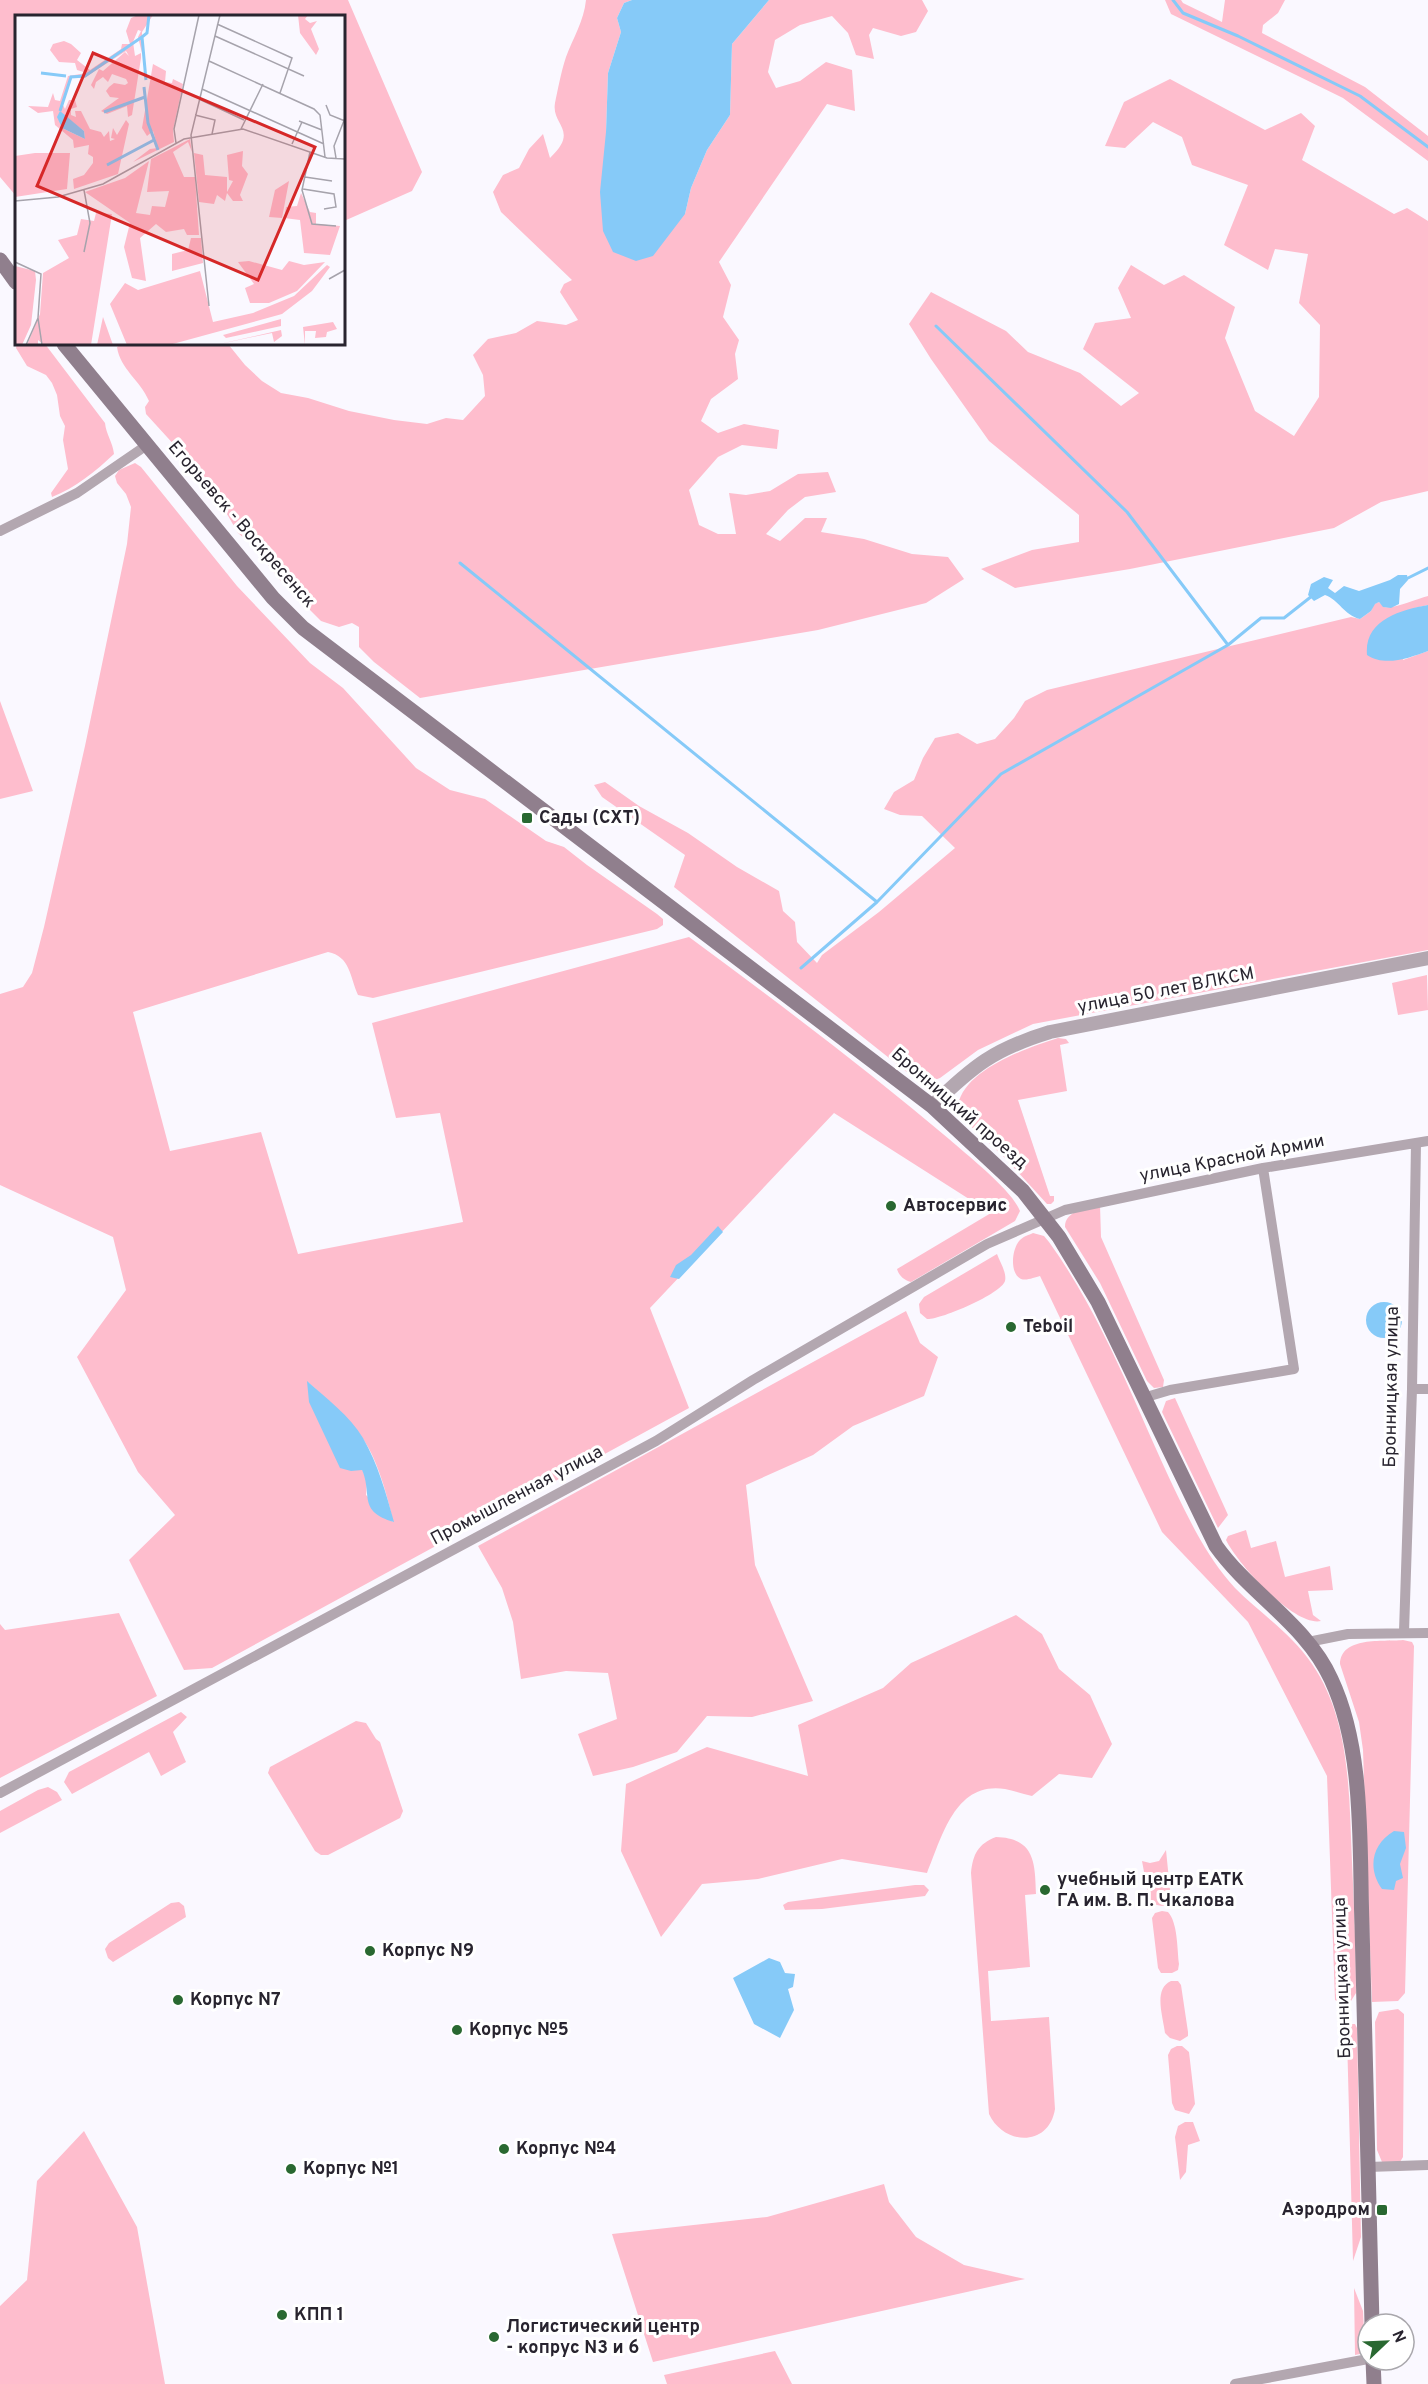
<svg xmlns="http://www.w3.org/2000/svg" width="1428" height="2384" font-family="Overpass,sans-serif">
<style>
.green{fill:#febdcd;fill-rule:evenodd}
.water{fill:#86caf8}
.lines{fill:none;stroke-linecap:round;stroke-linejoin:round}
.stream{stroke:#86caf8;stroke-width:3}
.minor{stroke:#b3a7b0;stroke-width:10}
.tertiary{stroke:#b3a7b0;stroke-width:14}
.secondary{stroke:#907f8d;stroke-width:15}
.poi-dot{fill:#296831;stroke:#fff;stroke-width:2}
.labels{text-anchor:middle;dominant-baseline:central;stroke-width:6;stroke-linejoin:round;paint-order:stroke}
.street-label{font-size:18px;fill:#28242f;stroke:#fff}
.poi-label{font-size:18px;font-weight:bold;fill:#28242f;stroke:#fff;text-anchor:start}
.inset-river{fill:none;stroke:#86caf8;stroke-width:3}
.inset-road{fill:none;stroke:#a6a3ac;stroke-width:1.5}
.view{fill:#d62828;fill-opacity:0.15;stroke:#d62828;stroke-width:3}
.inset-edge{fill:none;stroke:#28242f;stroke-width:3}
</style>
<rect width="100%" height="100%" fill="#faf8ff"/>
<path class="green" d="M 0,0 L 348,0 L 422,172 L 412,191 L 344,221 L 344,16 L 16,16 L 16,196 L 0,177 Z
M 586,0 L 632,0 L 624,3 L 617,18 L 621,32 L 608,73 L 606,132 L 685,214 L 691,188 L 707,150 L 730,115 L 732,44 L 769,0 L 922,0 L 928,11 L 916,32 L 901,36 L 873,28 L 869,35 L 874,59 L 856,55 L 848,33 L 832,16 L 800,25 L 775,40 L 768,72 L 776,88 L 800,81 L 826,62 L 852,70 L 855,111 L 827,104 L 719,262 L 731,285 L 723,317 L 739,340 L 735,354 L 738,379 L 711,399 L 701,421 L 718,433 L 744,424 L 779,430 L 777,449 L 742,445 L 718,457 L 689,490 L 699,525 L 718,534 L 736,534 L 729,493 L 746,495 L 770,491 L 798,474 L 828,472 L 836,492 L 805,497 L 788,510 L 766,534 L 780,541 L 805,518 L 827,518 L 821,532 L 864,539 L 912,554 L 948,557 L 964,579 L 926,603 L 818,630 L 420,698 L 374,662 L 359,647 L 359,627 L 352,623 L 339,627 L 321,621 L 280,580 L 252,545 L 238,533 L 209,483 L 146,414 L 145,407 L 149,401 C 140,380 120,369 117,347 L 122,344 L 228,344 L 245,365 L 262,381 L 281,393 L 308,398 L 349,411 L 394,420 L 427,424 L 446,418 L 463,420 L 485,396 L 483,375 L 473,355 L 488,339 L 516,333 L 537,321 L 566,325 L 578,320 L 560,292 L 564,284 L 572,280 L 501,212 L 493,192 L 503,175 L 519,168 L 529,149 L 543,134 L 550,158 C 580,130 551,125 555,103 C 558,89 561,72 566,57 C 573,38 584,21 586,0 Z
M 1165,0 L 1181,0 L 1183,3 L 1222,22 L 1225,0 L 1285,0 L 1278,13 L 1263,25 L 1262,33 L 1365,87 L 1428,136 L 1428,161 L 1343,98 L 1171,14 Z
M 1170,79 L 1265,130 L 1301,113 L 1315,126 L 1302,160 L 1394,214 L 1407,208 L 1428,221 L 1428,491 L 1381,502 L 1334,528 L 1130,569 L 1015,588 L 981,569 L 1032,550 L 1079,542 L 1079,515 L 989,441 L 931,359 L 909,324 L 931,292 L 1006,331 L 1028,352 L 1080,373 L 1121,406 L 1139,393 L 1083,349 L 1095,323 L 1131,318 L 1118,288 L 1131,265 L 1164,285 L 1184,275 L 1235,307 L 1225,338 L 1255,411 L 1294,436 L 1319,397 L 1320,325 L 1299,303 L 1308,254 L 1275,249 L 1268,270 L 1224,245 L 1248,185 L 1192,165 L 1182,137 L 1153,122 L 1125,148 L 1105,146 L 1124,102 Z
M 17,344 L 45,344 L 105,423 C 106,434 113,443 114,454 C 96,471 75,488 52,497 L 51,493 L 68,469 L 63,440 L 65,426 L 60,416 L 57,395 L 52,383 L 46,375 L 27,366 L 16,348 Z
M 135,463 L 141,467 L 237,586 L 310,663 L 343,688 L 416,768 L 450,790 L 485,799 L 546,841 L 564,847 L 587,865 L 657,914 L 663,919 L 663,925 L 657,929 L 373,998 L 358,995 C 350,977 350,956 328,952 L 133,1012 L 170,1151 L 261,1132 L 298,1254 L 463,1222 L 440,1113 L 396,1118 L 372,1023 L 689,937 C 777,1002 865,1068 949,1139 C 967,1155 1012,1190 1020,1211 L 1015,1221 L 911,1282 C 904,1280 899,1276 897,1269 L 991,1213 L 834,1113 L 650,1308 L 689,1408 L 212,1668 L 184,1670 L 129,1560 L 175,1515 L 138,1472 L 77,1357 L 126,1290 L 113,1237 L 0,1185 L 0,994 L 23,987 L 32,973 L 44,927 L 85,746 L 127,544 L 131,507 L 126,494 L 117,483 L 115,476 L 119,470 ZM 308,1382 C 326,1399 345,1415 360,1435 C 376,1454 388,1497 393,1522 L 366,1495 L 367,1481 L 362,1469 Z
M 1428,596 L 1428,605 L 1415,608 L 1403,660 L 1428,651 L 1428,950 L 1033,1024 L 978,1050 L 940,1078 L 932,1081 L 920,1081 L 908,1073 L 674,887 L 685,855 L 602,797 L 594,785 L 605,782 L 639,806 L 688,833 L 737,867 L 779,891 L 783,911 L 795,922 L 797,942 L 817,963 L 822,955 L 879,912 L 955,848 L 922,816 L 900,815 L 884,809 L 894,792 L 914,780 L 923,758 L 935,738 L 958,733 L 977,744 L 995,739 L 1014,718 L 1025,701 L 1047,690 L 1351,617 L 1360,619 L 1371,611 L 1374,604 L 1379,602 L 1384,607 C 1394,609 1416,599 1428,596 Z
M 0,701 L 33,791 L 0,799 Z
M 1427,975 L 1428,1010 L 1398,1015 L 1392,983 Z
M 1058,1038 L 1066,1039 L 1069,1043 L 1060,1045 L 1067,1091 L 1018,1100 L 1050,1196 L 1054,1196 L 1054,1201 L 1051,1204 L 1047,1204 L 1004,1157 L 965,1121 L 958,1105 C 965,1069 1027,1048 1058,1038 Z
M 1100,1205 L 1101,1237 L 1164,1380 L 1163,1387 L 1154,1388 L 1147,1381 L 1100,1283 L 1065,1227 C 1065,1210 1087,1209 1100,1205 Z
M 1033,1233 L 1044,1236 L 1049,1242 C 1113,1331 1145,1436 1196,1532 C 1207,1552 1220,1572 1235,1588 C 1261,1614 1292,1634 1312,1664 C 1351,1721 1349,1796 1352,1862 C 1354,1906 1356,1950 1356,1993 L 1351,2001 L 1341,2003 L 1335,2000 L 1327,1776 L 1248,1622 L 1162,1532 L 1040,1276 C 1035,1277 1027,1281 1021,1279 C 1009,1273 1012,1248 1020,1240 C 1024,1236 1029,1235 1033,1233 Z
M 997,1254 C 1000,1262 1007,1273 1005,1281 C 1001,1294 940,1320 927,1319 L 920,1313 L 919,1304 L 924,1297 Z
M 906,1311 L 920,1343 L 938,1357 L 924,1396 L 853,1426 L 813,1455 L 746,1485 L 755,1565 L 813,1701 L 752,1717 L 707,1716 L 677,1752 L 633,1767 L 593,1776 L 578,1734 L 617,1719 L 608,1673 L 566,1671 L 521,1679 L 513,1622 L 502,1588 L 478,1546 Z
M 1175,1398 L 1228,1515 L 1218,1528 L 1162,1412 L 1166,1401 Z
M 1246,1530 L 1251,1548 L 1276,1541 L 1285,1577 L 1330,1566 L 1333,1590 L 1308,1591 L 1313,1615 L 1321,1621 C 1294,1627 1237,1563 1226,1540 L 1228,1536 Z
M 119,1613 L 157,1696 L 0,1778 L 0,1624 L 5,1630 Z
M 1016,1615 L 1042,1634 L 1059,1669 L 1090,1695 L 1112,1744 L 1092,1778 L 1059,1774 L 1032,1796 C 1023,1794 1014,1791 1005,1789 C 955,1781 942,1837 927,1873 L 842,1859 L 758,1879 L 702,1884 L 661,1937 L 621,1851 L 626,1784 L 707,1747 L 808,1776 L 798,1725 L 883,1688 L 911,1663 Z
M 1403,1640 L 1412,1642 L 1414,1646 L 1405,1993 L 1398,2001 L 1372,2002 L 1363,1750 L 1359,1722 L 1340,1664 C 1341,1636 1383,1642 1403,1640 Z
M 181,1712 L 187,1717 L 173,1732 L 186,1762 L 161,1776 L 149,1752 L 72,1794 L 64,1782 L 69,1772 Z
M 356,1721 L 366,1723 L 376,1739 L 380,1742 L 403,1811 L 400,1818 L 328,1855 L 321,1855 L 315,1851 L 268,1773 L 270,1767 Z
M 48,1787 L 57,1792 L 62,1800 L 0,1833 L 0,1811 L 38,1790 Z
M 996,1837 C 1035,1838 1035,1863 1036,1894 L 1025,1895 L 1030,1967 L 988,1971 L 991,2021 L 1049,2017 L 1055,2109 C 1049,2147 1004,2146 989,2114 L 971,1873 C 973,1854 978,1844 996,1837 Z
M 1166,1850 L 1171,1900 L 1169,1904 L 1162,1906 L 1152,1904 L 1149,1899 L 1142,1861 L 1150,1863 L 1159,1861 Z
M 915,1885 L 924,1885 L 929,1890 L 925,1896 L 822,1909 L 785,1910 L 783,1905 L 788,1902 Z
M 179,1902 L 184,1906 L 186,1917 L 113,1962 L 108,1958 L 105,1949 L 109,1943 L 171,1903 Z
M 1162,1911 L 1168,1912 C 1178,1923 1177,1949 1179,1964 L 1178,1970 L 1172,1973 L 1161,1973 L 1158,1968 L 1152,1918 L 1155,1913 Z
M 1171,1981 L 1178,1981 L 1181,1985 L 1188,2032 L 1188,2036 L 1180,2041 L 1170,2038 L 1165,2033 C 1163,2016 1153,1989 1171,1981 Z
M 1398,2009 L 1404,2014 L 1403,2157 L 1400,2162 L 1382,2162 L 1377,2150 L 1375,2022 L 1379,2012 Z
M 1351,2024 L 1355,2024 L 1357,2028 L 1361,2237 L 1353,2261 L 1347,2037 L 1348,2026 Z
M 1177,2046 L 1182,2046 L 1189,2052 L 1195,2104 L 1189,2114 L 1175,2110 L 1172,2103 L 1168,2055 L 1171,2049 Z
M 1185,2122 L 1193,2122 L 1200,2141 L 1188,2145 L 1186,2172 L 1180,2180 L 1175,2137 L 1178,2126 Z
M 84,2131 L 137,2227 L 165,2384 L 0,2384 L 0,2306 L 27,2280 L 37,2181 Z
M 884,2184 L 889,2202 L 916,2237 L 964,2265 L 1025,2279 L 653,2362 L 612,2234 L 767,2217 Z
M 1354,2288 L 1363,2311 L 1365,2353 L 1355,2355 Z
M 775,2351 L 792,2384 L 667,2384 L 664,2375 Z"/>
<path class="water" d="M 632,0 L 769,0 L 732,44 L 730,115 L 707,150 L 691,188 L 685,214 L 653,256 L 636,261 L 613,252 L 603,231 L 600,192 L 606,132 L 608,73 L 621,32 L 617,18 L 624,3 Z
M 1398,575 L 1407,575 L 1408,580 L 1400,589 L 1399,604 L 1391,608 L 1383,607 L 1379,602 L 1375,604 L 1371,611 L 1360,619 C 1344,615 1339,600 1325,595 L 1314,601 L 1308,595 L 1311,584 L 1324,577 L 1333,580 L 1328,588 L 1335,593 L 1344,586 L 1359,591 L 1390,580 Z
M 1428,605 L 1428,651 C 1409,658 1385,667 1367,655 C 1364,620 1400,610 1428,605 Z
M 718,1226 L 723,1232 L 679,1279 L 670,1277 L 676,1265 L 691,1255 Z
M1366 1320a18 18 0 1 1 36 0a18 18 0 1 1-36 0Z
M 307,1381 C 326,1398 350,1416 363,1438 C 378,1464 386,1493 394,1522 C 357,1511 373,1495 362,1470 L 351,1471 L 340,1468 L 309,1402 Z
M 1394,1831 L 1404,1832 L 1406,1848 L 1400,1864 L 1403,1878 L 1396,1881 L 1394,1890 L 1382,1889 C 1367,1868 1372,1844 1394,1831 Z
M 769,1958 L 780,1962 L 785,1973 L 795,1974 L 793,1987 L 788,1989 L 794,2010 L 780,2038 L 754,2024 L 733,1978 Z"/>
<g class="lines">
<path class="stream" d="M 1173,0 L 1183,13 L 1238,36 L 1360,96 L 1428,147
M 936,326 L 1127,512 L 1228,645
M 460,563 L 877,902
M 1404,580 L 1428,568
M 801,968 L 877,902 L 1001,774 L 1228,645 L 1261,618 L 1284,618 L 1312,596"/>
<path class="minor" d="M 0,531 L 77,493 L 147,445
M 1412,1389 L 1428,1389
M 1143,1398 L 1170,1390 L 1294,1369 L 1263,1168
M 1404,1632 L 1412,1389 L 1416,1143
M 1308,1642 L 1348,1634 L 1428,1633
M 0,1793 L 656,1441 L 753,1380 L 987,1244 L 1065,1210 L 1263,1168 L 1428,1141
M 1368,2167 L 1428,2165
M 1235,2384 L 1368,2359"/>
<path class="tertiary" d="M 932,1106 C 973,1066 994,1049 1050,1032 L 1428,958"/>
<path class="secondary" d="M 0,260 L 16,282
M 64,344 L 273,598 L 303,628 L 932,1106 L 1023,1191 L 1059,1237 L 1098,1302 L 1216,1546 C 1250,1594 1306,1624 1331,1679 C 1365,1751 1359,1846 1362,1925 C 1366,2058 1368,2191 1372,2324
M 1373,2360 L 1374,2384"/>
</g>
<g class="poi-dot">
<rect x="521" y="812" width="12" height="12" rx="3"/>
<circle cx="891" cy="1206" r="6"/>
<circle cx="1011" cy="1327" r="6"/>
<circle cx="1045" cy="1890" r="6"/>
<circle cx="370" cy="1951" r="6"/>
<circle cx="178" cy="2000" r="6"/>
<circle cx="457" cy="2030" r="6"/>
<circle cx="504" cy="2149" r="6"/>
<circle cx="291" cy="2169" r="6"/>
<rect x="1376" y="2204" width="12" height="12" rx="3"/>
<circle cx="282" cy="2315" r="6"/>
<circle cx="494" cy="2337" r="6"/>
</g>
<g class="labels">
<g class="street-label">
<text transform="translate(241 525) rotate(49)">Егорьевск - Воскресенск</text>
<text transform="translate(1166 991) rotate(-11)">улица 50 лет ВЛКСМ</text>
<text transform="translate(959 1109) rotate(41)">Бронницкий проезд</text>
<text transform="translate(1232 1159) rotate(-11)">улица Красной Армии</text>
<text transform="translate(1392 1387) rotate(-89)">Бронницкая улица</text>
<text transform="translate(517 1496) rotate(-28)">Промышленная улица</text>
<text transform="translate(1343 1978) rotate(-92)">Бронницкая улица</text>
</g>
<g class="poi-label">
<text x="539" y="818">Сады (СХТ)</text>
<text x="903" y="1206">Автосервис</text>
<text x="1023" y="1327">Teboil</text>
<text x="1057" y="1880">учебный центр ЕАТК<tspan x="1057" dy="21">ГА им. В. П. Чкалова</tspan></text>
<text x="382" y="1951">Корпус N9</text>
<text x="190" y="2000">Корпус N7</text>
<text x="469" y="2030">Корпус №5</text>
<text x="516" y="2149">Корпус №4</text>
<text x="303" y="2169">Корпус №1</text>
<text x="1370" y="2210" text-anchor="end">Аэродром</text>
<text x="294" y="2315">КПП 1</text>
<text x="506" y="2327">Логистический центр<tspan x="506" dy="21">- копрус N3 и 6</tspan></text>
</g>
</g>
<g transform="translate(15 15)">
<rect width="330" height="330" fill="#faf8ff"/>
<path d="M 123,0 L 138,0 L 127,17 L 127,38 L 123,22 L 126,16 L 123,15 L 118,27 L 120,41 L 126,38 L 126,43 L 117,100 L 113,102 L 112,91 L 92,99 L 86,96 L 104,83 L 95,82 L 91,76 L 94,72 L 99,68 L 110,70 L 113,68 L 111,64 L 97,59 L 93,67 L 88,62 L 81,67 L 79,74 L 76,70 L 84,54 L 88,56 L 110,37 L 114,41 L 111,36 L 69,63 L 57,63 L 47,88 L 50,94 L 54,85 L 60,85 L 62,92 L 56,94 L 56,100 L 61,102 L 60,96 L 66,96 L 75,114 L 86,117 L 89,122 L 94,116 L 95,126 L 100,124 L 96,123 L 98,113 L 102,120 L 111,105 L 114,109 L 103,159 L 59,174 L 58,164 L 69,160 L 78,148 L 78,142 L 73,139 L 74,130 L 59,133 L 58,125 L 40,110 L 38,96 L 23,98 L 13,91 L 33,92 L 38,78 L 40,85 L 45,86 L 53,61 L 72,58 L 62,55 L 60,48 L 44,47 L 35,35 L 38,29 L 49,26 L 56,29 L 66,38 L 62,45 L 75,55 L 106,34 L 107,29 L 115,29 L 111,16 L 116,3 ZM 55,105 L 69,116 L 70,124 L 49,114 L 46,106 ZM 283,0 L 293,0 L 290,4 L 295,8 L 302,6 L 296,14 L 304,34 L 301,40 L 285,18 ZM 138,49 L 151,56 L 150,67 L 157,68 L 158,64 L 168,69 L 158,115 L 159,127 L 118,147 L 135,134 L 143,133 L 138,116 L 132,121 L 127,113 ZM 175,124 L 177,137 L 173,127 L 158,137 L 169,162 L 180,162 L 184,220 L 172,220 L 169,214 L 151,217 L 141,209 L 125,223 L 131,266 L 117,263 L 109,232 L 115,208 L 70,177 L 110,163 L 134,146 L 121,198 L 135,200 L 137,191 L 150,192 L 154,176 L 132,177 L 136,144 ZM 228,136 L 227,151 L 233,159 L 225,180 L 228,186 L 218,186 L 212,178 L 210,186 L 202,180 L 199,189 L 184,187 L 179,138 L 188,140 L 190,160 L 212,162 L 212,177 L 218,166 L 214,165 L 212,140 ZM 20,138 L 55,138 L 52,174 L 0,182 L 0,141 ZM 274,166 L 267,203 L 254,202 L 260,175 ZM 286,178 L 295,197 L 301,198 L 301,209 L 325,211 L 315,240 L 289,238 L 285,205 L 269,203 L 271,192 L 282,191 ZM 81,198 L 97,199 L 76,330 L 29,330 L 23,325 L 23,330 L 12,330 L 25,299 L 28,258 L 54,243 L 43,225 L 62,220 L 66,204 L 79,206 ZM 176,223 L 186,223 L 188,248 L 157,256 L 157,239 L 173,235 ZM 234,246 L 267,255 L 274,246 L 289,250 L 310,247 L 282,276 L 254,288 L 235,288 L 230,273 L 239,269 L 223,247 ZM 312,250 L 315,252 L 297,276 L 267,299 L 154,330 L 112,330 L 95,289 L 110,268 L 123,275 L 185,256 L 198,307 L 238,298 L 279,281 ZM 0,251 L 20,256 L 21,265 L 16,310 L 7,330 L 0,330 ZM 88,302 L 98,330 L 82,330 ZM 266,304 L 266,311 L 211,323 L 208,320 ZM 318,307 L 322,314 L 312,317 L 311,322 L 300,323 L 301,316 L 290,316 L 290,330 L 288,312 ZM 266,315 L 267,321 L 259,327 L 257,318 L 200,330 Z" fill="#febdcd" fill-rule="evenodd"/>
<path d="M 45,96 L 69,116 L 70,124 L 47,113 L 42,102 Z" fill="#86caf8"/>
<path class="inset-river" d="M 26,58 L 51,61M 131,65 L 127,22 L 132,18 L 134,0M 129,72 L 133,108 L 143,135M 45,96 L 56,62 L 70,61 L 127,22M 89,97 L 130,82M 92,150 L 139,125"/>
<path class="inset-road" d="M 202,9 L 277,43 L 265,78M 200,21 L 289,61M 194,46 L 299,94 L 305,100 L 310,142M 187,74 L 309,129M 184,84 L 229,105M 311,90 L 315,100 L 330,106M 180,100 L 200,105 L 197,119M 284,106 L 307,115M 226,114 L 248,69M 161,128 L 159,114 L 184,0M 277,129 L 287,107M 295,137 L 287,175 L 297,209 L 321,211M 321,143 L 319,131 L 330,103M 290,162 L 317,166M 288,174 L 319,179 L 321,192 L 309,194M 0,186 L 43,182 L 88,169 L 169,124 L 228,114 L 312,143 L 330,144M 69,237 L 75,208 L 69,175M 0,247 L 26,259 L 23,303 L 27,330M 314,264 L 330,255M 194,291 L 176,120 L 205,0M 11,330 L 23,303"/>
<path class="view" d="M 78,38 L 300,132 L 243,265 L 22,171 Z"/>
<rect width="330" height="330" class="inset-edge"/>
</g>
<g transform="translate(1386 2342) rotate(67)"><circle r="28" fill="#ffffff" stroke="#a9a7ac" stroke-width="1.5"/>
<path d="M0-4.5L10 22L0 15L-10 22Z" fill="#296831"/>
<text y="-9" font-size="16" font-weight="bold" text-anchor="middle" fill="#28242f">N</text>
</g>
</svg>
